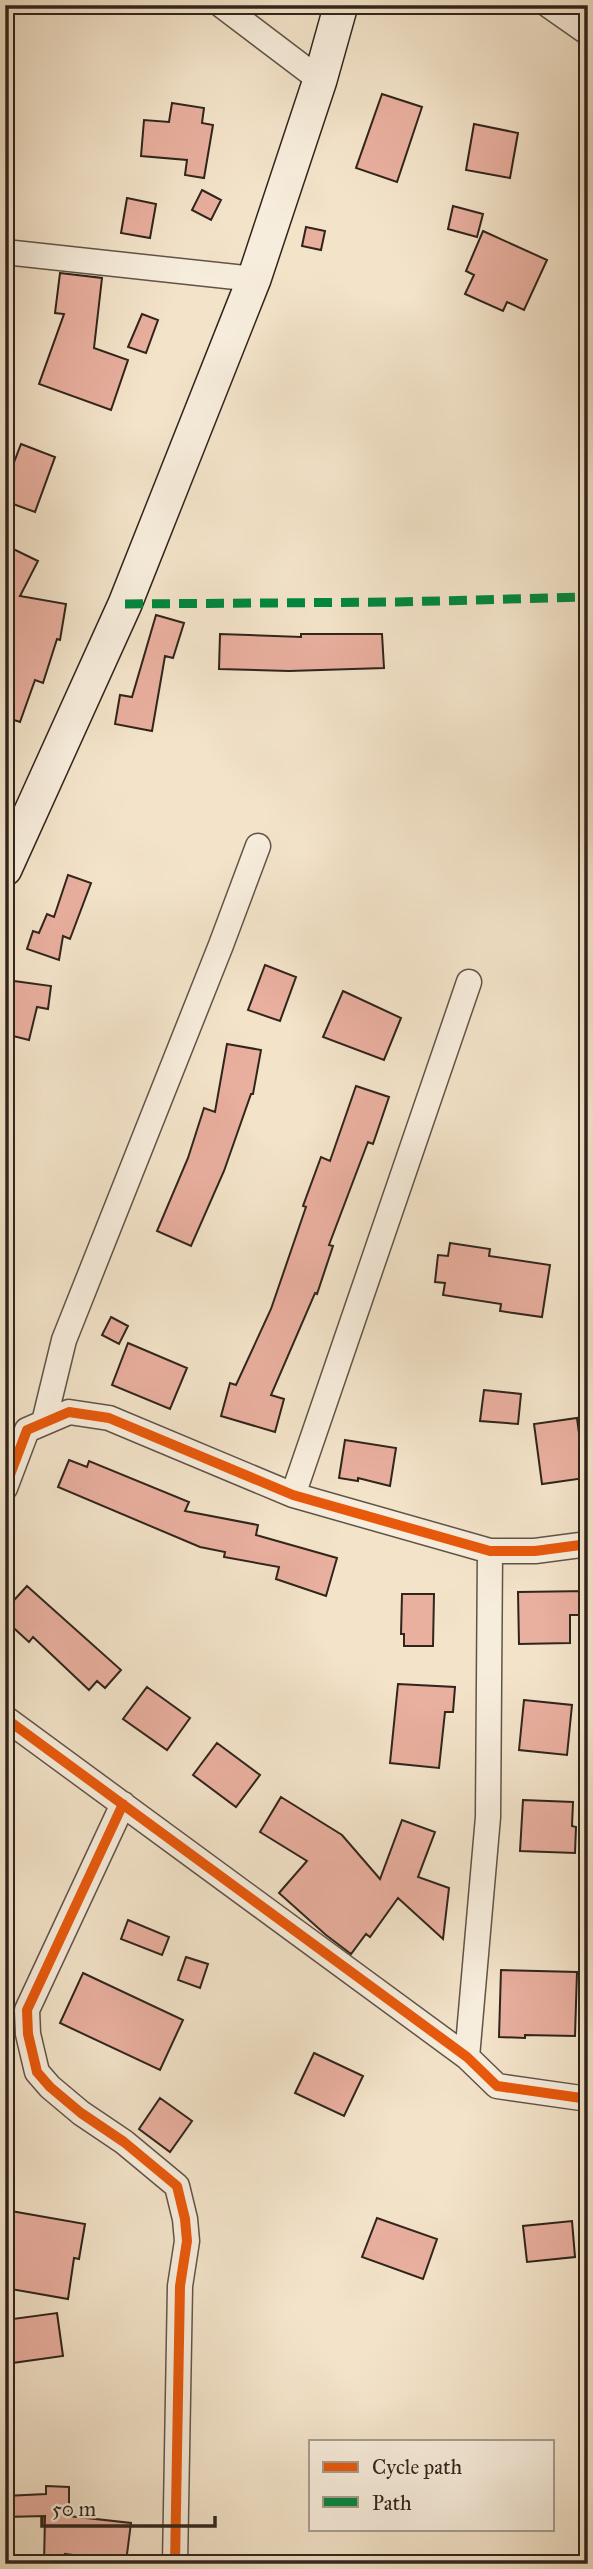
<svg xmlns="http://www.w3.org/2000/svg" width="593" height="2569" font-family="'IM FELL Great Primer',serif">
<style>
.building{fill:#e9af9f;stroke:#30251c;stroke-width:2}
.lines{fill:none;stroke-linecap:round;stroke-linejoin:round}
.minor-casing{stroke:#615447;stroke-width:27}
.secondary-casing{stroke:#30251c;stroke-width:36}
.minor{stroke:#f7eddc;stroke-width:24}
.secondary{stroke:#f7eddc;stroke-width:33}
.quiet{stroke:#00873e;stroke-width:9;stroke-dasharray:18 9;stroke-linecap:butt}
.cycleway-casing{stroke:#f7eddc;stroke-width:15}
.cycleway{stroke:#e8590c;stroke-width:10}
</style>
<rect width="100%" height="100%" fill="#f3e3c9"/>
<filter id="stains"><feTurbulence type="fractalNoise" baseFrequency=".00286" numOctaves="4"/><feColorMatrix values="0 0 0 0 .2 0 0 0 0 .09 0 0 0 0 .02 0 0 0 .5 -.17"/></filter>
<radialGradient id="worn" r=".72"><stop offset=".6" stop-color="#630" stop-opacity="0"/><stop offset="1" stop-color="#630" stop-opacity=".3"/></radialGradient>
<path class="building" d="M 382,94 L 422,107 L 397,182 L 356,168 Z
M 172,103 L 204,108 L 202,123 L 213,125 L 204,178 L 185,175 L 187,160 L 141,156 L 144,120 L 169,122 Z
M 474,124 L 518,133 L 510,178 L 466,170 Z
M 202,190 L 221,200 L 211,220 L 192,210 Z
M 127,198 L 156,204 L 150,238 L 121,233 Z
M 453,206 L 483,214 L 477,237 L 448,229 Z
M 306,227 L 325,231 L 321,250 L 302,246 Z
M 483,231 L 547,260 L 524,310 L 507,302 L 503,311 L 465,294 L 474,275 L 466,271 Z
M 60,273 L 102,278 L 94,348 L 128,360 L 111,410 L 39,384 L 64,314 L 55,313 Z
M 142,314 L 158,320 L 146,353 L 128,347 Z
M 21,444 L 55,457 L 35,512 L 5,501 L 5,486 Z
M 5,545 L 38,561 L 20,596 L 66,604 L 60,640 L 57,639 L 43,683 L 35,680 L 20,722 L 5,717 Z
M 156,615 L 184,623 L 173,658 L 165,656 L 152,731 L 115,724 L 120,695 L 132,697 Z
M 220,634 L 301,637 L 301,634 L 382,634 L 384,668 L 289,671 L 219,669 Z
M 68,875 L 91,883 L 70,939 L 63,936 L 59,960 L 27,949 L 33,931 L 39,933 L 47,914 L 54,917 Z
M 265,965 L 296,977 L 280,1021 L 248,1010 Z
M 14,981 L 51,986 L 48,1009 L 37,1007 L 29,1040 L 5,1034 Z
M 343,991 L 401,1018 L 384,1060 L 323,1037 Z
M 227,1044 L 261,1050 L 253,1094 L 251,1094 L 224,1171 L 191,1246 L 157,1231 L 188,1158 L 204,1108 L 215,1112 Z
M 356,1086 L 389,1097 L 373,1144 L 368,1142 L 329,1245 L 333,1246 L 317,1294 L 315,1293 L 271,1395 L 284,1399 L 275,1432 L 221,1416 L 230,1383 L 236,1385 L 271,1309 L 306,1207 L 303,1206 L 321,1157 L 330,1161 Z
M 450,1243 L 490,1249 L 489,1256 L 550,1265 L 542,1317 L 500,1311 L 501,1304 L 443,1295 L 445,1283 L 435,1282 L 438,1255 L 448,1256 Z
M 111,1317 L 128,1326 L 119,1344 L 102,1335 Z
M 128,1343 L 187,1368 L 170,1409 L 112,1385 Z
M 484,1390 L 521,1394 L 518,1424 L 480,1421 Z
M 577,1418 L 585,1478 L 542,1484 L 534,1424 Z
M 345,1440 L 396,1448 L 390,1486 L 358,1478 L 358,1481 L 339,1478 Z
M 69,1460 L 87,1467 L 89,1461 L 189,1502 L 185,1511 L 258,1525 L 256,1535 L 337,1558 L 326,1596 L 276,1579 L 279,1567 L 224,1557 L 225,1552 L 200,1547 L 58,1487 Z
M 27,1586 L 121,1670 L 105,1688 L 97,1681 L 89,1690 L 33,1637 L 29,1642 L 5,1620 L 5,1610 Z
M 588,1591 L 588,1615 L 570,1615 L 570,1643 L 519,1644 L 518,1592 Z
M 402,1594 L 434,1594 L 433,1646 L 404,1646 L 404,1634 L 401,1634 Z
M 398,1684 L 455,1687 L 453,1712 L 445,1712 L 439,1768 L 390,1763 Z
M 147,1687 L 190,1718 L 167,1750 L 123,1719 Z
M 524,1700 L 572,1705 L 567,1755 L 519,1750 Z
M 217,1743 L 260,1775 L 236,1807 L 193,1775 Z
M 281,1797 L 342,1835 L 380,1879 L 402,1820 L 435,1832 L 418,1877 L 449,1888 L 443,1939 L 398,1898 L 370,1937 L 366,1934 L 351,1954 L 326,1935 L 279,1893 L 307,1861 L 260,1832 Z
M 523,1800 L 573,1802 L 572,1826 L 576,1827 L 575,1853 L 520,1851 Z
M 128,1920 L 169,1937 L 162,1955 L 121,1939 Z
M 186,1957 L 208,1964 L 200,1988 L 178,1980 Z
M 501,1970 L 577,1972 L 575,2036 L 525,2035 L 525,2038 L 499,2037 Z
M 83,1973 L 183,2020 L 160,2070 L 60,2023 Z
M 314,2053 L 363,2076 L 344,2116 L 295,2093 Z
M 160,2098 L 192,2121 L 170,2152 L 139,2129 Z
M 11,2211 L 85,2224 L 79,2259 L 74,2258 L 68,2299 L 5,2288 L 5,2245 Z
M 377,2218 L 437,2239 L 423,2279 L 362,2257 Z
M 572,2221 L 575,2257 L 527,2262 L 523,2226 Z
M 57,2313 L 63,2356 L 5,2364 L 5,2320 Z
M 46,2486 L 69,2487 L 69,2516 L 131,2523 L 126,2562 L 65,2554 L 66,2564 L 44,2564 L 45,2516 L 5,2517 L 5,2496 L 46,2494 Z"/>
<g class="lines">
<defs>
<path id="minor" d="M 221,5 L 320,80
M 548,5 L 588,33
M 5,252 L 254,279
M 44,1422 L 64,1340 L 221,945 L 258,846
M 5,1488 L 27,1430 L 69,1412 L 109,1418 L 293,1495 L 490,1551 L 535,1551 L 588,1544
M 293,1495 L 469,982
M 5,1718 L 467,2057 L 497,2086 L 588,2099
M 123,1804 L 27,2010 L 28,2034 L 37,2072 L 50,2087 L 81,2113 L 124,2142 L 177,2186 L 185,2219 L 187,2241 L 180,2286 L 175,2564
M 467,2057 L 488,1817 L 490,1551"/>
<path id="secondary" d="M 5,869 L 125,604 L 254,279 L 320,80 L 341,5"/>
</defs>
<use href="#minor" class="minor-casing"/>
<use href="#secondary" class="secondary-casing"/>
<use href="#minor" class="minor"/>
<use href="#secondary" class="secondary"/>
<path class="quiet" d="M 125,604 L 398,602 L 588,597"/>
<defs>
<path id="cycleway" d="M 5,1488 L 27,1430 L 69,1412 L 109,1418 L 293,1495 L 490,1551 L 535,1551 L 588,1544
M 5,1718 L 467,2057 L 497,2086 L 588,2099
M 123,1804 L 27,2010 L 28,2034 L 37,2072 L 50,2087 L 81,2113 L 124,2142 L 177,2186 L 185,2219 L 187,2241 L 180,2286 L 175,2564"/>
</defs>
<use href="#cycleway" class="cycleway-casing"/>
<use href="#cycleway" class="cycleway"/>
</g>
<rect width="593" height="2569" fill="none" stroke="#f3e3c9" stroke-width="28"/>
<rect x="7" y="7" width="579" height="2555" fill="none" stroke="#30251c" stroke-width="3.5"/>
<rect x="14" y="14" width="565" height="2541" fill="none" stroke="#30251c" stroke-width="2"/>
<rect x="309" y="2440" width="245" height="91" fill="#f7eddc" stroke="#a79d8f" stroke-width="2"/>
<rect x="323" y="2462" width="35" height="10" fill="#e8590c" stroke="#a79d8f" stroke-width="2"/>
<text x="372" y="2474" font-size="21" fill="#30251c">Cycle path</text>
<rect x="323" y="2497" width="35" height="10" fill="#00873e" stroke="#a79d8f" stroke-width="2"/>
<text x="372" y="2510" font-size="21" fill="#30251c">Path</text>
<path d="M42 2516v10h173v-10" fill="none" stroke="#30251c" stroke-width="3.5"/>
<text x="52" y="2516" font-size="21" fill="#30251c" stroke="#f7eddc" stroke-width="5" paint-order="stroke">50 m</text>
<rect width="100%" height="100%" filter="url(#stains)"/>
<rect width="100%" height="100%" fill="url(#worn)"/>
</svg>
